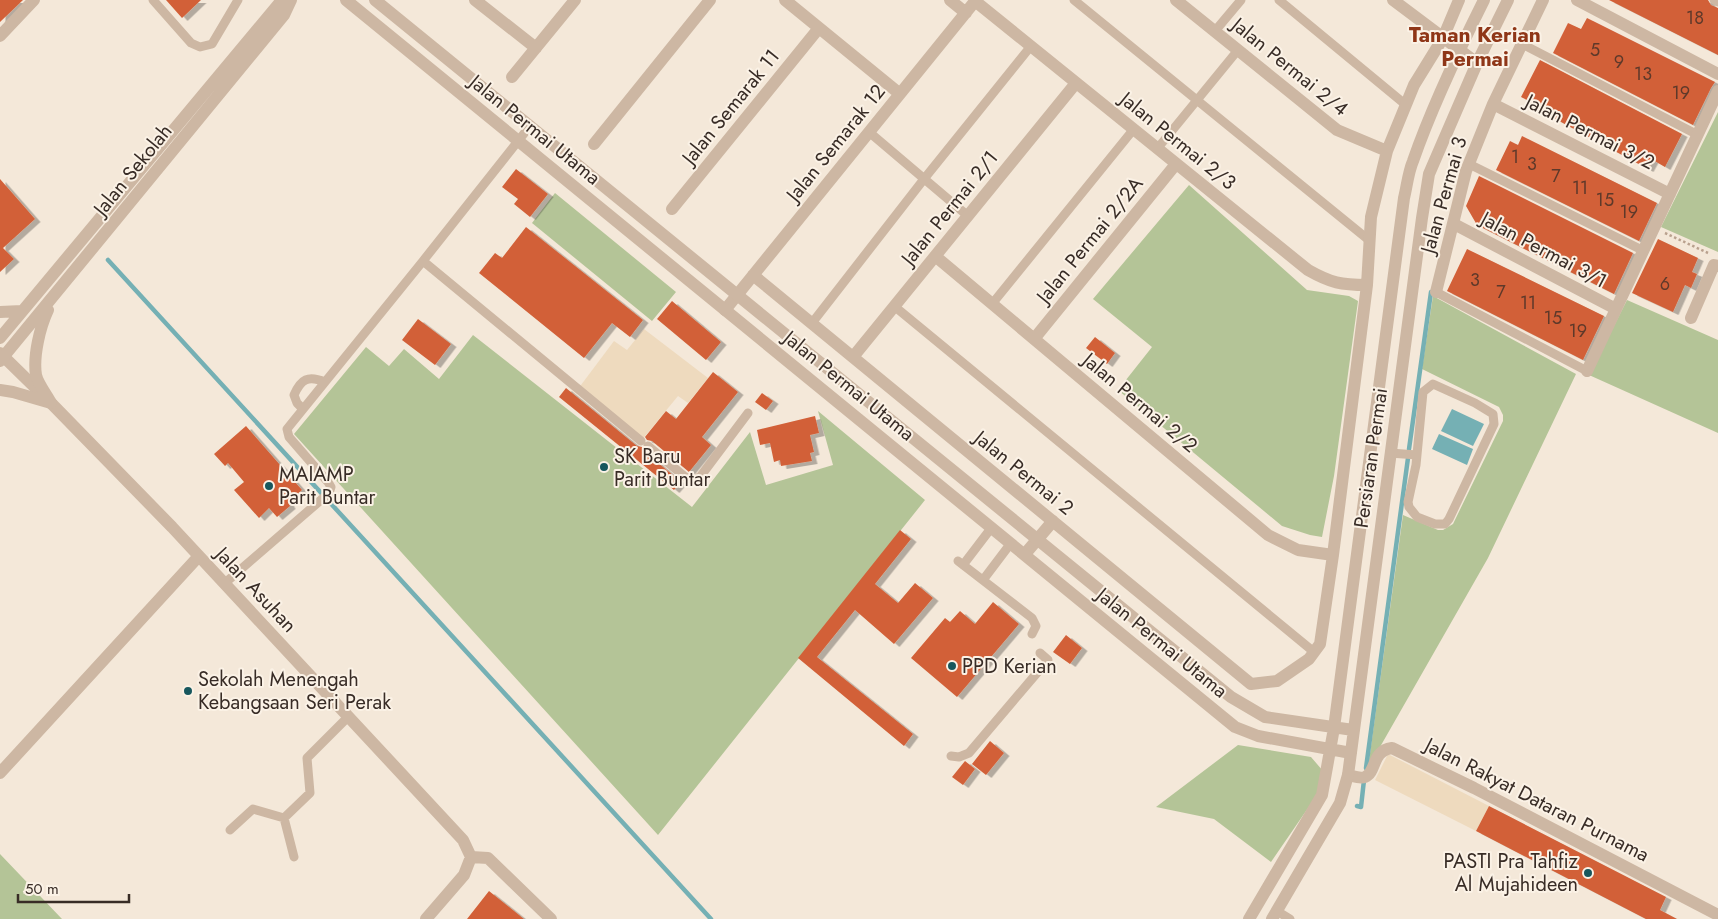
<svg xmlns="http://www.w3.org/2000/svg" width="1718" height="919" font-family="Jost,sans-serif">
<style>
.green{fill:#b4c497}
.plaza{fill:#eedabe}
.water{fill:#75b0b4}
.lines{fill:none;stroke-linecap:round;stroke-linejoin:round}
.stream{stroke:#75b0b4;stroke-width:4.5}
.building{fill:#d26138;filter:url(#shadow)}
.path{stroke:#b9a18e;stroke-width:2.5;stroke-dasharray:2.5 2.5;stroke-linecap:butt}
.service{stroke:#cdb7a3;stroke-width:9}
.minor{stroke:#cdb7a3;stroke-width:12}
.tertiary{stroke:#cdb7a3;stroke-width:12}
.poi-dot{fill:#17575d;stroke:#fbf2e6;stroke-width:2}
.labels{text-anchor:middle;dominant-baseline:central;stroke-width:4;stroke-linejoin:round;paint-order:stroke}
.number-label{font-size:18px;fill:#5e392a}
.street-label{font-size:20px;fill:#382c26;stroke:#fbf2e6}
.poi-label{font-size:20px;fill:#382c26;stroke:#fbf2e6;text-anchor:start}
.neighbourhood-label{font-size:21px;font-weight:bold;fill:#8f3617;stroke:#fbf2e6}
</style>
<defs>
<filter id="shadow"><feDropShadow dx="5.5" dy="3" stdDeviation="0" flood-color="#0004"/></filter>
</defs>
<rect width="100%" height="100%" fill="#f4e8d9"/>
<path class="green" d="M 1718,112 L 1718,252 L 1661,227 Z
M 1189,185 L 1307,290 L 1349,296 L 1358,301 L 1334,476 L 1322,537 L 1310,535 L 1282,526 L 1118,390 L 1152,347 L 1093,299 Z
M 555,193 L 676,292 L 652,321 L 532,223 Z
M 1433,296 L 1576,374 L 1488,558 L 1368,768 L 1403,515 L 1438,530 L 1443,530 L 1453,524 L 1503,421 L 1503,415 L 1499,407 L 1422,369 Z
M 1627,300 L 1718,340 L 1718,433 L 1589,375 Z
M 473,335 L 692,507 L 750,432 L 766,485 L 833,465 L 818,411 L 925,500 L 658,835 L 294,434 L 366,347 L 389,366 L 404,349 L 439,379 Z
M 1238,745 L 1311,757 L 1323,771 L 1317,795 L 1271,862 L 1214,819 L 1156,807 Z
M 0,854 L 62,919 L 0,919 Z"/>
<path class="plaza" d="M 644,329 L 708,378 L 688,403 L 678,396 L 641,441 L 578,389 L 614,341 L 627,350 Z
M 1388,754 L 1489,806 L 1476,831 L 1375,780 Z"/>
<path class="water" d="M 1452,409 L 1484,424 L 1473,446 L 1441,431 Z
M 1439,434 L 1473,449 L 1467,465 L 1432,449 Z"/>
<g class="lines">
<path class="stream" d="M 108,260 L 711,919
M 1409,449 L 1431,292
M 1366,768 L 1408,458
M 1357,806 L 1361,807 L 1364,780"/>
</g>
<path class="building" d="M 0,0 L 23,0 L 0,22 Z
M 166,0 L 201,0 L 182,18 Z
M 1609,0 L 1708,0 L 1711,5 L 1718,8 L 1718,55 Z
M 1587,18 L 1715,82 L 1711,88 L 1693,125 L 1553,53 L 1568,23 L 1581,29 Z
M 1540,60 L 1682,134 L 1665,167 L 1653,160 L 1648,169 L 1550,116 L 1552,113 L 1521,97 Z
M 1522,136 L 1657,203 L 1639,241 L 1496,170 L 1510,141 L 1518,145 Z
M 516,169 L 548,194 L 530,217 L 514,204 L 518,199 L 502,187 Z
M 1479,176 L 1633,253 L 1614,294 L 1477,225 L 1466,206 Z
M 0,179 L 35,219 L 3,248 L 14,259 L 0,272 Z
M 526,227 L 643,320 L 630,337 L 612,323 L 584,358 L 479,273 L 495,253 L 502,258 Z
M 1658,239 L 1698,258 L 1692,272 L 1697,274 L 1691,288 L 1685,285 L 1673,312 L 1632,293 Z
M 1467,249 L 1604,316 L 1583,360 L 1447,291 Z
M 672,301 L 721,342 L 706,360 L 657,319 Z
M 418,319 L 451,344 L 435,365 L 402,340 Z
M 1095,337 L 1115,353 L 1107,364 L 1086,348 Z
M 713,372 L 738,392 L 702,437 L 711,445 L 689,472 L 652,441 L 647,440 L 645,437 L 666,411 L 676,419 Z
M 566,388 L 637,446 L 642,447 L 644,451 L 681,482 L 674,490 L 559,397 Z
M 762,393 L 773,401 L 766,410 L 755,402 Z
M 815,416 L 819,433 L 810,435 L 814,452 L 810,453 L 812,461 L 781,466 L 780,460 L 774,462 L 770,443 L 760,445 L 757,430 Z
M 246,426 L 302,490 L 288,502 L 290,506 L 277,517 L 269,508 L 259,518 L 234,490 L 244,482 L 228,463 L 225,466 L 214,454 Z
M 900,530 L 911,539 L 875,584 L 898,603 L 915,583 L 933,598 L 894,644 L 855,610 L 817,657 L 913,734 L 904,746 L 798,658 Z
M 993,602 L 1019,624 L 957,697 L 911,658 L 945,618 L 950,622 L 960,611 L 975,624 Z
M 1066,635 L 1082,648 L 1070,664 L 1053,652 Z
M 990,741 L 1004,753 L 986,775 L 972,764 Z
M 965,761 L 975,769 L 963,785 L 952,777 Z
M 1489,806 L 1666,897 L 1660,910 L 1677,919 L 1646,919 L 1476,831 Z
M 489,891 L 524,919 L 467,919 Z"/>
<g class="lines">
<path class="path" d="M 1665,233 L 1708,253"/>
<path class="service" d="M 153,0 L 191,43 L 200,47 L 212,44 L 238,0
M 1074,0 L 1370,241
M 1279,0 L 1406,105
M 1714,0 L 1718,2
M 1215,31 L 1241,0
M 1522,44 L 1698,135
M 869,132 L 968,216
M 1157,149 L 1238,50
M 1469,164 L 1644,251
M 423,261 L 641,441
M 1436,292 L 1587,371
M 992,304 L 1133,130
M 894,306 L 1314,652
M 812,323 L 924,179 L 1031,46
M 1433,384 L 1475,403 L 1493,414 L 1494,424 L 1449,519 L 1445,524 L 1435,524 L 1417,517 L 1409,507 L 1408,502 L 1416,465 L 1423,392 Z
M 303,409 L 297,403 L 294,395 C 301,379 308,375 325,382
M 648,446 L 684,476 L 690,480 L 700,477 L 748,413
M 1390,453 L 1417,455
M 958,561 L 1032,618 L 1036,626 L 1032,634
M 963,565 L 992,527
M 983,580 L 1011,543
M 225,583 L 329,493 L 331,487 L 328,482 L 289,437 L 287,429 L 423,261 L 530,126
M 951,756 L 959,757 L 969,753 L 1048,660 L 1040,653
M 284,818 L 294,857
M 230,830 L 253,809 L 284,818 L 310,793 L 307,758 L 349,716
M 1277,911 L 1290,919"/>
<path class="minor" d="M 475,0 L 536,48
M 785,0 L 900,94
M 950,0 L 966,13
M 1176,0 L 1337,130 L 1387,151
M 1393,0 L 1477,63
M 1577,0 L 1718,74
M 975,1 L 1308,270 C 1331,283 1341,285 1367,285
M 0,36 L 34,0
M 512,77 L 575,0
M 1493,104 L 1670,194
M 594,144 L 710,0
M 672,209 L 819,28
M 1454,224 L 1616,309
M 935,256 L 1268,535 L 1298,550 L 1333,555
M 753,275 L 1251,684 L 1277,681 L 1309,659 L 1320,644 L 1333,555 L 1367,285 L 1371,217 L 1387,151 L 1414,85 L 1443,38 L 1459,0
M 1436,292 L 1466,171 L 1493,104 L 1543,0
M 725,310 L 976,0
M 1691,318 L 1714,265 L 1718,266
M 1034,339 L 1176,164
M 0,353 L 51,403 L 172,527 L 463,840 L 471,857
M 853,357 L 1076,83
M 1587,371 L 1718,91
M 1025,554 L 1053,521
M 0,773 L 199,556
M 1348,775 C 1353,776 1360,779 1365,777 C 1377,772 1371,751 1392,748 L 1474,788 L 1718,915
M 471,857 L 488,858 L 551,919
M 426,919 L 464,875 L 471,857"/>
<path class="tertiary" d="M 346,0 L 1235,727 L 1258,736 L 1351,753
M 375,0 L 1231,697 L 1265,717 L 1353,730
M 48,310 C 40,327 33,356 36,375 C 38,384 47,395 51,403
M 0,312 L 22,311
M 0,338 L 282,0
M 0,361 L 284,15 L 291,0
M 0,390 L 13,392 L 51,403
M 1249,919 L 1322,795 L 1334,728 L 1404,198 C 1407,186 1408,173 1413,161 C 1432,106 1458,52 1484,0
M 1272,919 L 1340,803 L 1348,775 L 1422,218 L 1429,174 L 1477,63 L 1508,0"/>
</g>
<g class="poi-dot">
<circle cx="604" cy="467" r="5"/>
<circle cx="269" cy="486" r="5"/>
<circle cx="952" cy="666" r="5"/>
<circle cx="188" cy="691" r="5"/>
<circle cx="1588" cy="873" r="5"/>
</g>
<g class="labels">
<g class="number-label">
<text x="1695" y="18">18</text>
<text x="1595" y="50">5</text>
<text x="1619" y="62">9</text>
<text x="1643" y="74">13</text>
<text x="1681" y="93">19</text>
<text x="1515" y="157">1</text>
<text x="1532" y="164">3</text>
<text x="1556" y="176">7</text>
<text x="1580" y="188">11</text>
<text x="1605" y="200">15</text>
<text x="1629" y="212">19</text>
<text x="1475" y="280">3</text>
<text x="1665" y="284">6</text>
<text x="1501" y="292">7</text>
<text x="1528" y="303">11</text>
<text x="1553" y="318">15</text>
<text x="1578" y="331">19</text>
</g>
<g class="street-label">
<text transform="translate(1290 67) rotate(39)">Jalan Permai 2/4</text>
<text transform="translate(731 107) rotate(-51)">Jalan Semarak 11</text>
<text transform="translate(535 130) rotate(39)">Jalan Permai Utama</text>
<text transform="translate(1590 132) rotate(27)">Jalan Permai 3/2</text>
<text transform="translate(1178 141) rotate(39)">Jalan Permai 2/3</text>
<text transform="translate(836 143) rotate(-51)">Jalan Semarak 12</text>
<text transform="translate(133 170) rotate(-51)">Jalan Sekolah</text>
<text transform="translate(1444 195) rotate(-74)">Jalan Permai 3</text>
<text transform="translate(950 208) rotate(-51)">Jalan Permai 2/1</text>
<text transform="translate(1090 240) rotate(-51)">Jalan Permai 2/2A</text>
<text transform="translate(1544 250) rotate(28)">Jalan Permai 3/1</text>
<text transform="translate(849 386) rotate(39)">Jalan Permai Utama</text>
<text transform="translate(1140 403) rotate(40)">Jalan Permai 2/2</text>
<text transform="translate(1371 458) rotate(-82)">Persiaran Permai</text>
<text transform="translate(1024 473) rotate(39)">Jalan Permai 2</text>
<text transform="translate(256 590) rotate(47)">Jalan Asuhan</text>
<text transform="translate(1162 643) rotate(39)">Jalan Permai Utama</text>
<text transform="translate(1537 800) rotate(27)">Jalan Rakyat Dataran Purnama</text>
</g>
<g class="poi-label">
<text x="614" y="456">SK Baru<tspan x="614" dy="23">Parit Buntar</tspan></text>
<text x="279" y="474">MAIAMP<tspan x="279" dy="23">Parit Buntar</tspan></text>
<text x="962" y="666">PPD Kerian</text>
<text x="198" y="679">Sekolah Menengah<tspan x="198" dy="23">Kebangsaan Seri Perak</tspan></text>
<text x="1578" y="861" text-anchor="end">PASTI Pra Tahfiz<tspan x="1578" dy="23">Al Mujahideen</tspan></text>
</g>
<g class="neighbourhood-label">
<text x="1475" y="35">Taman Kerian<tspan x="1475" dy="24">Permai</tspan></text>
</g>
</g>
<path d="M18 894v8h111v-8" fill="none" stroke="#382c26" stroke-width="2.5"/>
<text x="25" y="894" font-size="15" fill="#382c26" stroke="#fbf2e6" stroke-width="4" paint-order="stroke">50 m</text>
</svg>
